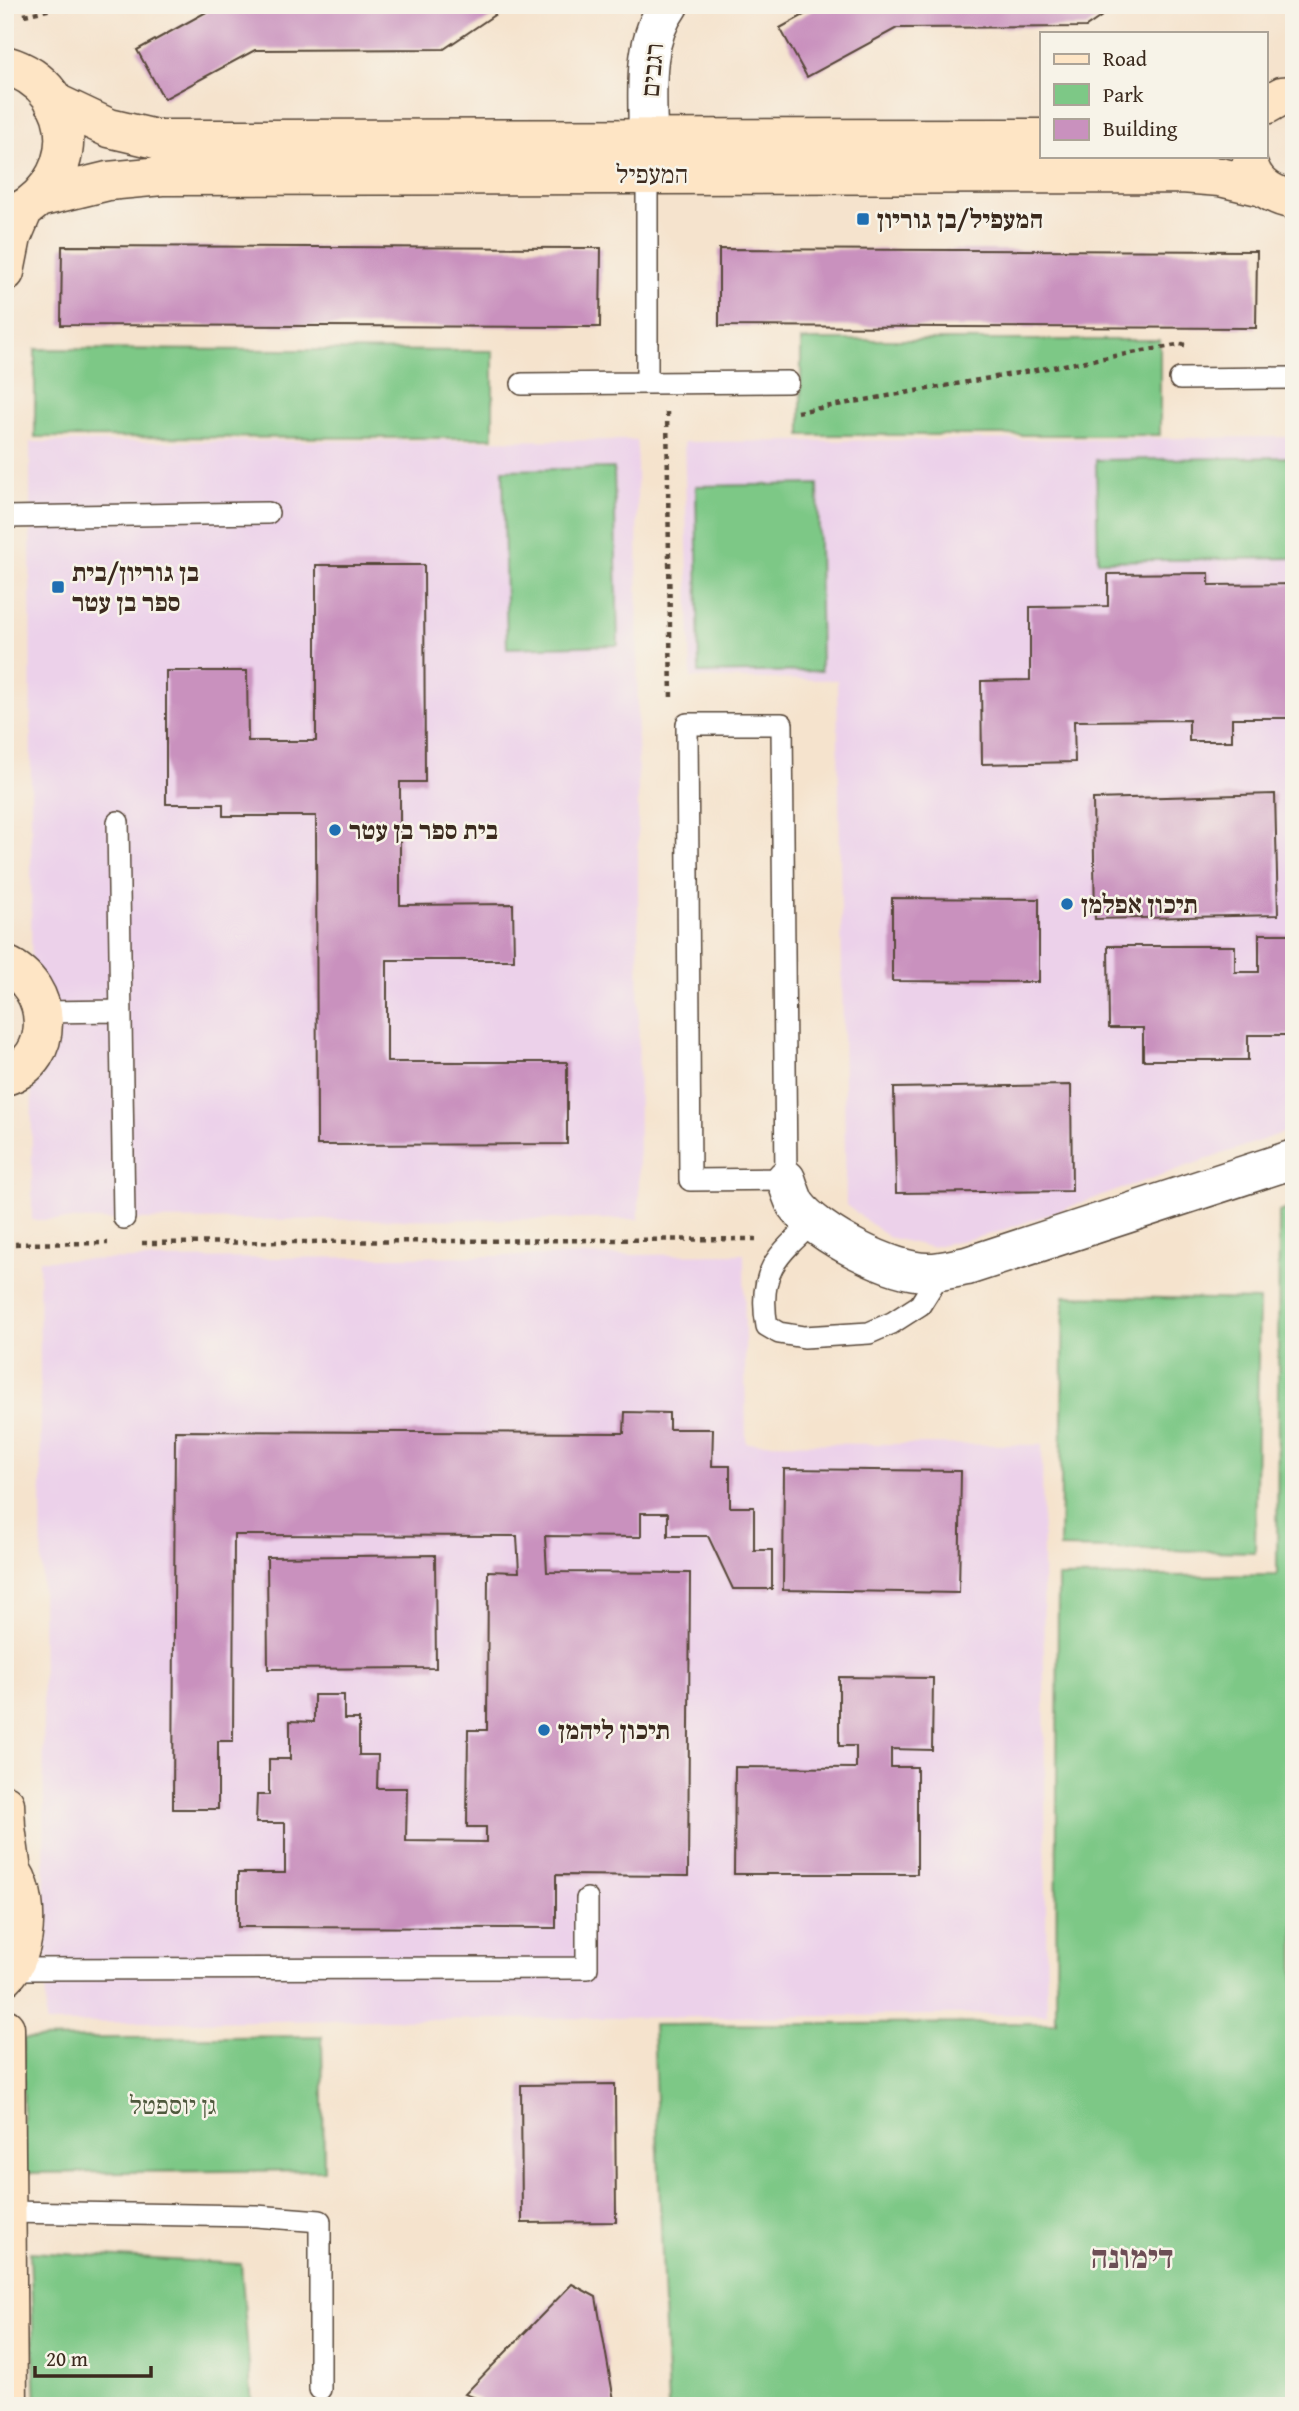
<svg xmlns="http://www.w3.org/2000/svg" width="1299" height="2411" font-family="'Gentium Book Plus','Frank Ruhl Libre',serif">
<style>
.built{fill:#ecd1ea}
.green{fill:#7dc886;stroke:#5c7952;stroke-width:2}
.building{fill:#c991be}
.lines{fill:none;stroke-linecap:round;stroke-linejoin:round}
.lane-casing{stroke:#574638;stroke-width:24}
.street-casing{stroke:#574638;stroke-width:41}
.secondary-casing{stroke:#574638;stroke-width:41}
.path{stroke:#574638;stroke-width:4.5;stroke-dasharray:5 5;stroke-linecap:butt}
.lane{stroke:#fff;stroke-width:21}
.street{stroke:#fff;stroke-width:38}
.secondary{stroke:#fee5c5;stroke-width:38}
.poi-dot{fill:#1f6fb2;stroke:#f7f3e8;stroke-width:2.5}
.labels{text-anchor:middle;stroke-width:5;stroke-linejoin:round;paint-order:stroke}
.street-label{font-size:26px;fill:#3b2a1e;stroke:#f7f3e8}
.poi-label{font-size:26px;font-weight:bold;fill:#3b2a1e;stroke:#f7f3e8;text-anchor:start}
.park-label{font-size:26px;fill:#4f593d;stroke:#f7f3e8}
.district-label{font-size:33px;font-weight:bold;fill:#6d4e56;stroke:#f7f3e8}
</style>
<rect width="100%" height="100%" fill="#f7f3e8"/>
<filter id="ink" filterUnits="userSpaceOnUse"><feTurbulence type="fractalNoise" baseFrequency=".0143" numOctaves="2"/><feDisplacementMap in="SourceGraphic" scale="14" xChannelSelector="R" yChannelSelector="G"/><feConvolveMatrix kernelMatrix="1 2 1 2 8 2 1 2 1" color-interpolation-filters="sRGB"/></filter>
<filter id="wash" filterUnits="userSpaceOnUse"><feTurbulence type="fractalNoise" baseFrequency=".00686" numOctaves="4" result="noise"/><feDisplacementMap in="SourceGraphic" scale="28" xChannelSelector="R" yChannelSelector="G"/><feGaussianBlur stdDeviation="1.57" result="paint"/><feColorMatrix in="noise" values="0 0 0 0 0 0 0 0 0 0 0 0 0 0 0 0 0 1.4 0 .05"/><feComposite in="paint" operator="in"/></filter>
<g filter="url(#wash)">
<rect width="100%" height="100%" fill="#f5e3cd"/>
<!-- built -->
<path class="built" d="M1294 437V1129L992 1234 930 1247 888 1237 846 1205 837 680 691 678 684 442Z
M637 440 639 1219 32 1220 30 442Z
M744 1254 746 1443 1042 1445 1047 2014 46 2023 39 1260Z"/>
<!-- green -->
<path class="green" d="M801 340H1160V435H801Z
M35 349 493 351V438L35 437Z
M1294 457V558L1098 561 1096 460Z
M614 468 618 645 507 648 503 470Z
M818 484 821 671 699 673 696 486Z
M1294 1207V2406H668L653 2025 1056 2023 1058 1577 1277 1575 1279 1212Z
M1064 1296 1259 1300 1255 1552 1060 1548Z
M322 2036 324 2170 24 2173 23 2039Z
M30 2252 241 2264 252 2406H36Z"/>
<g id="blocks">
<!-- building -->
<path class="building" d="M219 5H509L444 49 255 50 164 99 137 50Z
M822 5H1118L1086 27 897 28 807 77 780 28Z
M62 246 601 248 600 327 61 325Z
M719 249 1257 251 1256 328 719 326Z
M316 565H424L425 782H400V905L513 904 514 960H387V1062H567V1144L317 1145 316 816H223V804H166V671H247L248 741H316Z
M1209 573V585L1294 584V718H1232V741H1189V720L1074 721 1075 762 982 764 981 681 1030 680V607L1108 606V574Z
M1275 794 1278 915 1095 919 1093 799Z
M892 898 1039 899V982L892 981Z
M1259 934H1294V1035H1248V1060H1143V1028H1109L1108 946H1235V972H1259Z
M1071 1085 1072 1191 896 1193 894 1088Z
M625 1412 669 1413V1429H713L712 1466H730V1507H754V1550H772V1589H733L708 1536H668V1513H641V1537L545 1536 547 1572 690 1573 688 1876 556 1875V1928L238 1927V1873H285V1823H256L257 1795H269V1759H290V1721L314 1722V1695H344V1719H359V1755H378L377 1788H407L406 1841 486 1842V1827H467L468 1730H487L488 1571 519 1572 517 1536 234 1535 233 1741H218V1809H173L175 1431 624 1433Z
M784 1469 961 1471 959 1593 783 1590Z
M435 1555 436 1668 268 1669 267 1557Z
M839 1677 933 1678 932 1750 891 1749V1767H917V1874H734L735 1767 856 1768V1746H839Z
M615 2084 616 2222 522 2223 521 2085Z
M572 2284 596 2297 615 2406H497L465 2394Z"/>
</g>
</g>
<g filter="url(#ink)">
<use href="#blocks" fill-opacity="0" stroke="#574638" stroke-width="2"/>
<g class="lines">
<!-- lane casing -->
<g class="lane-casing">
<path id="lane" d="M647 174V383
M1180 379 1294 378
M522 384 788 382
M5 517 268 513
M687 724H782L786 1179 690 1180Z
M118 822 124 1218
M42 1012 120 1011
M815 1221C777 1255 757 1272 767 1326L779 1333 804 1337 869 1333 892 1323 920 1305 942 1270
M13 1969 587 1968V1899
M6 2212 256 2216 320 2221V2389"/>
</g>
<!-- street casing -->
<g class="street-casing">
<path id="street" d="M648 139C648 94 641 43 669 5
M786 1179C789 1187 792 1198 796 1205 817 1234 893 1273 929 1272 941 1272 955 1268 967 1266L1294 1159"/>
</g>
<!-- secondary casing -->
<g class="secondary-casing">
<path id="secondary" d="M5 65C86 88 82 190 5 218
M54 102 109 128 156 139 1042 138
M1266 105 1282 96 1294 95
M1250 168C1257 187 1274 196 1294 200
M42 197 108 181 162 176 1182 174 1220 177 1263 187
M5 272 12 237 23 211
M5 965C53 985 58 1060 5 1076
M5 1804 6 1827 12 1871
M5 1864C32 1884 29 1955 5 1976
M5 2028 8 2406"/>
</g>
<!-- path -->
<path class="path" d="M24 15 70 5
M667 412 671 701
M797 412 1183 344 1182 349
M142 1243 756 1239
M5 1244 108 1243"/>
<!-- lane -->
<use href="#lane" class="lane"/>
<!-- street -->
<use href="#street" class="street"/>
<!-- secondary -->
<use href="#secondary" class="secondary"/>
</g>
</g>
<!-- markers -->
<g class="poi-dot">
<rect x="856" y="212" width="14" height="14" rx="3.5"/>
<rect x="51" y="580" width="14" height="14" rx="3.5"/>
<circle cx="335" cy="830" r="7"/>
<circle cx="1067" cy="904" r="7"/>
<circle cx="544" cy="1730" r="7"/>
</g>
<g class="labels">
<!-- street labels -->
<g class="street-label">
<text transform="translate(652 70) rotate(-85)" y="9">רגבים</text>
<text x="652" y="183">המעפיל</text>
</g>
<!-- poi labels -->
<g class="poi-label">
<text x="877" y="228">המעפיל/בן גוריון</text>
<text x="72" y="581">בן גוריון/בית<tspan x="72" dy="30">ספר בן עטר</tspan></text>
<text x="349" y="839">בית ספר בן עטר</text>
<text x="1081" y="913">תיכון אפלמן</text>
<text x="558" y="1739">תיכון ליהמן</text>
</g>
<!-- park labels -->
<g class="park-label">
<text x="173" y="2114">גן יוספטל</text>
</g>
<!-- district labels -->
<g class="district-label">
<text x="1132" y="2268">דימונה</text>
</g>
</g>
<!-- margin -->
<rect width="1299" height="2411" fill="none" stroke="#f7f3e8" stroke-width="28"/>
<!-- legend -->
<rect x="1040" y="32" width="228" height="126" fill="#f7f3e8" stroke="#aca397" stroke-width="2"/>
<rect x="1054" y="54" width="35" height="10" fill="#fee5c5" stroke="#aca397" stroke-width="2"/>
<text x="1103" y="66" font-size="21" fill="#3b2a1e">Road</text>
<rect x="1054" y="84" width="35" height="21" fill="#7dc886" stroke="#aca397" stroke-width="2"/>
<text x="1103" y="102" font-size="21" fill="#3b2a1e">Park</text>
<rect x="1054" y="119" width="35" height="21" fill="#c991be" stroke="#aca397" stroke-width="2"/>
<text x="1103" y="136" font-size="21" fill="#3b2a1e">Building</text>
<!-- scale -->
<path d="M35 2366v10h116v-10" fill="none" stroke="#3b2a1e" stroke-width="3.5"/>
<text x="46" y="2366" font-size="21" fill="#3b2a1e" stroke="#f7f3e8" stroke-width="5" paint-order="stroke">20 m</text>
</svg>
